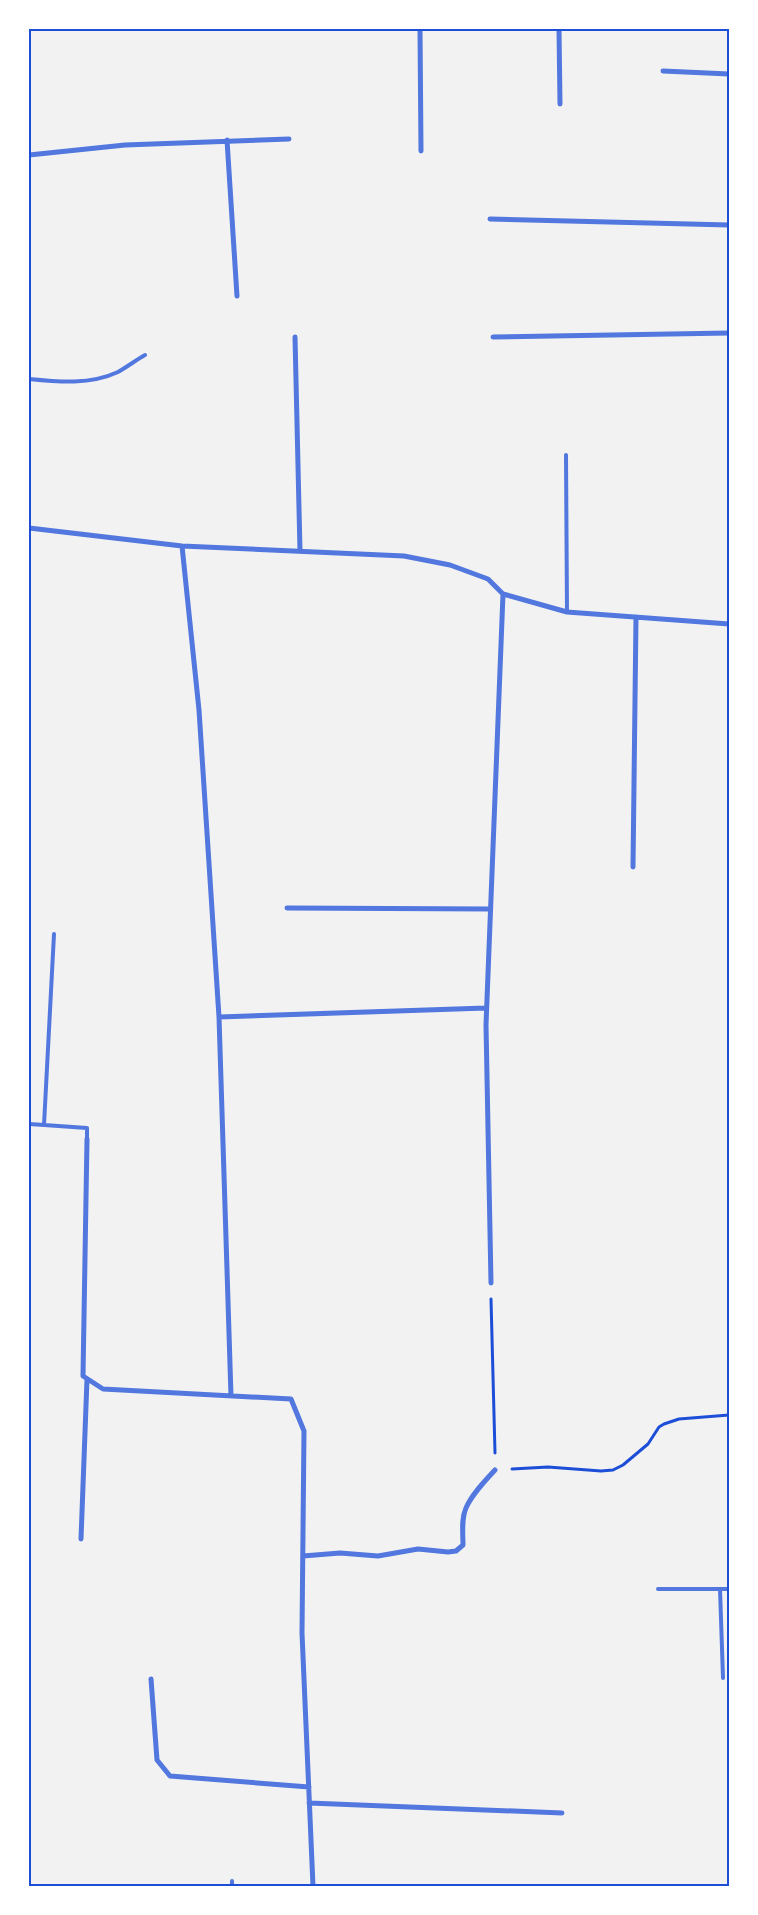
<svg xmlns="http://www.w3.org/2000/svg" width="758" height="1915" font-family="Commissioner,sans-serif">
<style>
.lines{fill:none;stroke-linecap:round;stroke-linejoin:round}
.path{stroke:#1d4ed8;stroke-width:3}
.service{stroke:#5277de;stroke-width:4}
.minor{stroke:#5277de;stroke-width:5}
.neatline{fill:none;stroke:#1d4ed8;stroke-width:2}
</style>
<rect width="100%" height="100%" fill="#f2f2f2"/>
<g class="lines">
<!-- path -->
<path class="path" d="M491 1299 495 1453
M512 1469 548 1467 601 1471 613 1470 623 1465 648 1444 659 1427 664 1424 679 1419 729 1415"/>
<!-- service -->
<path class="service" d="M29 379C59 382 90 385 118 372 127 367 136 360 145 355
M566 455 567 612
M29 1124 44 1125 54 934
M44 1125 87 1128V1139
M658 1589H729
M720 1589 723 1678
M232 1881V1886"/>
<!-- minor -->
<path class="minor" d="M420 29 421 151
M559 29 560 104
M663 71 729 74
M227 140 237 296
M29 155 125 145 289 139
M490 219 729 225
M295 337 300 551
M493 337 729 333
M29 528 182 546 404 556 450 565 488 579 503 594 567 612 729 624
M182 546 199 710 219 1017 486 1008
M633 867 636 617
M287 908 489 909
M219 1017 231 1396
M87 1139 83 1376 103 1389 291 1399 304 1431 302 1633 313 1886
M491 1283 486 1025 503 594
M81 1539 87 1379
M303 1556 340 1553 378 1556 418 1549 448 1552 456 1551 463 1545C463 1533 461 1519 466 1508 472 1494 485 1481 495 1470
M151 1679 157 1760 170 1776 309 1787
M309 1803 562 1813"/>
</g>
<!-- border -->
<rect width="758" height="1915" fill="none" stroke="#ffffff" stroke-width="60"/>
<rect x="30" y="30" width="698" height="1855" class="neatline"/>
</svg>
